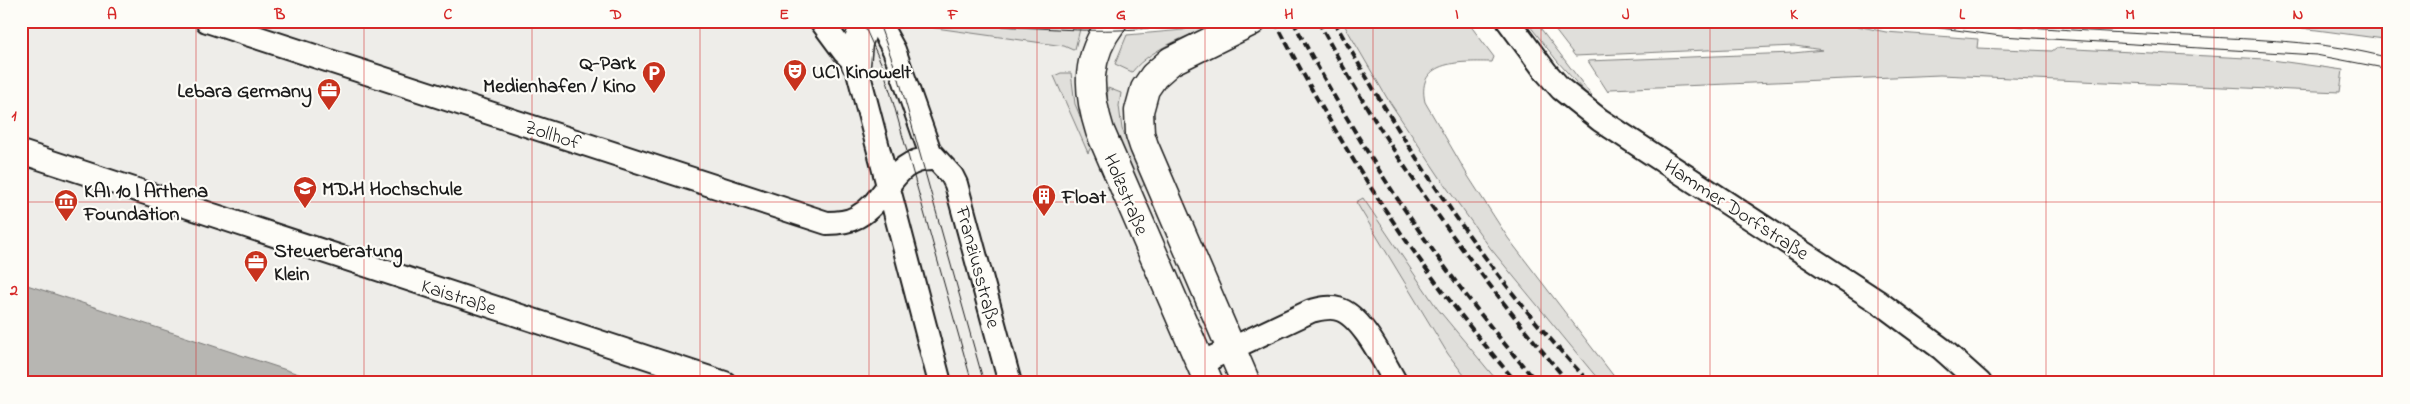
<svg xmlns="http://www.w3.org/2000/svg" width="2410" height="404" font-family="'Indie Flower',sans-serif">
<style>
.built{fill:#eeede9}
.green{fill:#e0dfdb;stroke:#7e7e7c}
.water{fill:#b7b6b2;stroke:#797876}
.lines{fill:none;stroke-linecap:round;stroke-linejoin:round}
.minor-casing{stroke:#1c1c1c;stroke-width:26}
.tertiary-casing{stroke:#1c1c1c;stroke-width:31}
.secondary-casing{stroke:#1c1c1c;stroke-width:31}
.minor{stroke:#fdfcf7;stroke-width:22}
.tertiary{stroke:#fdfcf7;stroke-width:28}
.secondary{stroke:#fdfcf7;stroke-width:28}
.tram{stroke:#1c1c1c;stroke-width:1}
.rail{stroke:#1c1c1c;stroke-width:4;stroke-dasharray:8 4;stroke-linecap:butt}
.grid{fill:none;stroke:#d62828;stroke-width:1;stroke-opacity:0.55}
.labels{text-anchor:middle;stroke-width:4.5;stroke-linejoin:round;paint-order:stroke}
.poi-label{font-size:20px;font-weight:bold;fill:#1c1c1c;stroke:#fdfcf7;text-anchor:start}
.street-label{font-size:20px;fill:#1c1c1c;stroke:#fdfcf7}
.neatline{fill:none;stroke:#d62828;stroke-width:2}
.grid-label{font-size:16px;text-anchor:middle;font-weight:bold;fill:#d62828}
</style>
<rect width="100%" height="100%" fill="#fdfcf7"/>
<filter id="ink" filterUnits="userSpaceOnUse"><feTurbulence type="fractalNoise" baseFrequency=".02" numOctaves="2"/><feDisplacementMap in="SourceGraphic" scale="10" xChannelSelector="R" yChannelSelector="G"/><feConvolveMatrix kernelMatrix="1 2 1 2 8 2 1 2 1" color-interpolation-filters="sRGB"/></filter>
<g filter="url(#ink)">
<!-- built -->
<path class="built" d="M21 21H1047L1219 48 1236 21H1343L1408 130 1521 286 1602 383H1499L1437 308 1356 202 1448 354 1470 383H21Z"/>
<!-- green -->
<path class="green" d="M886 21H1082L1075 49 1073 50 1064 46Z
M1207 21H1224C1196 33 1151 47 1132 72L1115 64 1127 35 1183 30Z
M1342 21H1467L1494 57 1492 62C1464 62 1415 58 1425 102L1468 176 1508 238 1619 383H1602L1593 373 1491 249 1447 188 1387 98Z
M1526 21H1535L1592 96 1590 98 1558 62Z
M1548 21H1833L1886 32 1978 39 1977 48 2052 51 2056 48 2265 59 2343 70 2340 92 1940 75 1610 89 1608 92 1588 61 1793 53 1823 50 1795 46 1575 56Z
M2163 21H2389V36L2384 39 2302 28Z
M1061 73H1071L1075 104 1092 145 1088 153 1054 76Z
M1108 88 1121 93 1119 106 1122 129 1145 183 1142 187H1137C1123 156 1104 124 1108 88Z
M1363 198 1437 308 1499 383H1470L1448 354 1356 202Z"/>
<!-- water -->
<path class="water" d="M21 283 326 383H21Z"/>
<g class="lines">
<!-- minor casing -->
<g class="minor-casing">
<path id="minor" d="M207 21 827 223C837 223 848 222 857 217 890 199 892 157 934 159
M821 21 844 52 856 64 940 383
M878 21 894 50 930 152 952 176 956 184 1010 383
M1508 21 1546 72 1561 89 1600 120 1880 303 1942 349 1980 383
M21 152 725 383
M1201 363 1311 311C1320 309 1329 306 1338 309 1362 315 1384 363 1396 383"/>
</g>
<!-- tertiary casing -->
<g class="tertiary-casing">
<path id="tertiary" d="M856 64 858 43 866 21"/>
</g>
<!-- secondary casing -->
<g class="secondary-casing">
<path id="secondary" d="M1113 21C1085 58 1087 90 1100 131L1209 383
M1246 383 1144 146 1140 134 1139 111 1145 89 1154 76 1171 61 1252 21"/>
</g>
<!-- minor -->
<use href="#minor" class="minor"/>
<!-- tertiary -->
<use href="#tertiary" class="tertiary"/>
<!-- secondary -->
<use href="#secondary" class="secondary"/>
<!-- tram -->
<path class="tram" d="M862 21 882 65 890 91 972 383
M878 21 899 79 984 383
M965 21C989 26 1014 27 1038 28 1090 31 1140 33 1191 21
M1888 21 2001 36 2316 55 2389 69
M1966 21C2046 30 2127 33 2208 37 2269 40 2330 42 2389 58"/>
<!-- rail -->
<path class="rail" d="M1275 21C1342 151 1421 273 1517 383
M1293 21C1361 151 1441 273 1538 383
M1318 21C1387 152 1474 271 1569 383
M1334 21C1407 150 1488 275 1590 383"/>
</g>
</g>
<!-- grid -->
<path class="grid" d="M196 21V383M364 21V383M532 21V383M700 21V383M869 21V383M1037 21V383M1205 21V383M1373 21V383M1541 21V383M1710 21V383M1878 21V383M2046 21V383M2214 21V383M21 202H2389"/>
<!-- icons -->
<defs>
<g id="theatre-pin" transform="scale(1.25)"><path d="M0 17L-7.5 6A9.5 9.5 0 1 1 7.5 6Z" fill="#c8321e" stroke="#fdfcf7"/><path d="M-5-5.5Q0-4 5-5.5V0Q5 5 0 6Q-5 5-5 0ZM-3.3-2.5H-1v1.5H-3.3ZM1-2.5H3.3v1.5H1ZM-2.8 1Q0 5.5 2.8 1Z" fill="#fff"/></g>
<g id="parking-pin" transform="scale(1.25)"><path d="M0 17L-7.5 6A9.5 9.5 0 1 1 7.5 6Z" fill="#c8321e" stroke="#fdfcf7"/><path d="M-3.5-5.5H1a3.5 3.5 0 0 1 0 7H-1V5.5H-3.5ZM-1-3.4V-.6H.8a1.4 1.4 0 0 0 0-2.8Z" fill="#fff"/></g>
<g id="office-pin" transform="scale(1.25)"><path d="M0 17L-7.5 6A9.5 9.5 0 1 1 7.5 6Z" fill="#c8321e" stroke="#fdfcf7"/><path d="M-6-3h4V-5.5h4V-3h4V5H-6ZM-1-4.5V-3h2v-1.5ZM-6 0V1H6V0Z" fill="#fff"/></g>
<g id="university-pin" transform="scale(1.25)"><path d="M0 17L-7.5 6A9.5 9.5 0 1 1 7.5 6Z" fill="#c8321e" stroke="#fdfcf7"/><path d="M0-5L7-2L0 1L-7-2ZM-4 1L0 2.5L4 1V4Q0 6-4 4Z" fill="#fff"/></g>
<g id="building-pin" transform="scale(1.25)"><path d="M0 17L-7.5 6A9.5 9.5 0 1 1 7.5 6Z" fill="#c8321e" stroke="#fdfcf7"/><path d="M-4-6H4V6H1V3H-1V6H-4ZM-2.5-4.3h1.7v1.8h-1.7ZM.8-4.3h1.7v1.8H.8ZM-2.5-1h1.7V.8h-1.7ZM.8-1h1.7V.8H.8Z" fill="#fff"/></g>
<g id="museum-pin" transform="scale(1.25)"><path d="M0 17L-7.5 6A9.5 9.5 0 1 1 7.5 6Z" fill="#c8321e" stroke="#fdfcf7"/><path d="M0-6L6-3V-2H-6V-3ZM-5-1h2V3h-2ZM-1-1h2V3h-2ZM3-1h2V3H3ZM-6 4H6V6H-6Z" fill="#fff"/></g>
</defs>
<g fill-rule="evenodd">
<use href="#theatre-pin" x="795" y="71"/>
<use href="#parking-pin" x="654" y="73"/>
<use href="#office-pin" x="329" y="90"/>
<use href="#university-pin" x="305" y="188"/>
<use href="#building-pin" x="1044" y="196"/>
<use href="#museum-pin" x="66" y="201"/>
<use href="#office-pin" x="256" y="262"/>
</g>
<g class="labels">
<!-- poi labels -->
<g class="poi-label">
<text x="636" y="69" text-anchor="end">Q-Park<tspan x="636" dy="23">Medienhafen / Kino</tspan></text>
<text x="812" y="78">UCI Kinowelt</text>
<text x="312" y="97" text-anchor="end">Lebara Germany</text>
<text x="322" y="195">MD.H Hochschule</text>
<text x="84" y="197">KAI 10 | Arthena<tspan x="84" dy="23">Foundation</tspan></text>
<text x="1062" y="203">Float</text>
<text x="274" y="257">Steuerberatung<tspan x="274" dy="23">Klein</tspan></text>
</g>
<!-- street labels -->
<g class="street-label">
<text transform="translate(553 134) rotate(18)" y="7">Zollhof</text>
<text transform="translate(1127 194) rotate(67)" y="7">Holzstraße</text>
<text transform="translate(1737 209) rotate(33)" y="7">Hammer Dorfstraße</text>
<text transform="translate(979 267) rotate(75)" y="7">Franziusstraße</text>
<text transform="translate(459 296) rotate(18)" y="7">Kaistraße</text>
</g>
</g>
<!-- margin -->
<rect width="2410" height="404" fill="none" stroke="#fdfcf7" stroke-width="55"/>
<rect x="28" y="28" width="2354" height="348" class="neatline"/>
<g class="grid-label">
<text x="112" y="19">A</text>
<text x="280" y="19">B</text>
<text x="448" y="19">C</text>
<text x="616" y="19">D</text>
<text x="784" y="19">E</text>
<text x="953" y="19">F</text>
<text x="1121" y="19">G</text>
<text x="1289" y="19">H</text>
<text x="1457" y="19">I</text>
<text x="1626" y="19">J</text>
<text x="1794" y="19">K</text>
<text x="1962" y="19">L</text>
<text x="2130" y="19">M</text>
<text x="2298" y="19">N</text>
<text x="14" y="120">1</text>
<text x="14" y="295">2</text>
</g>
</svg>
